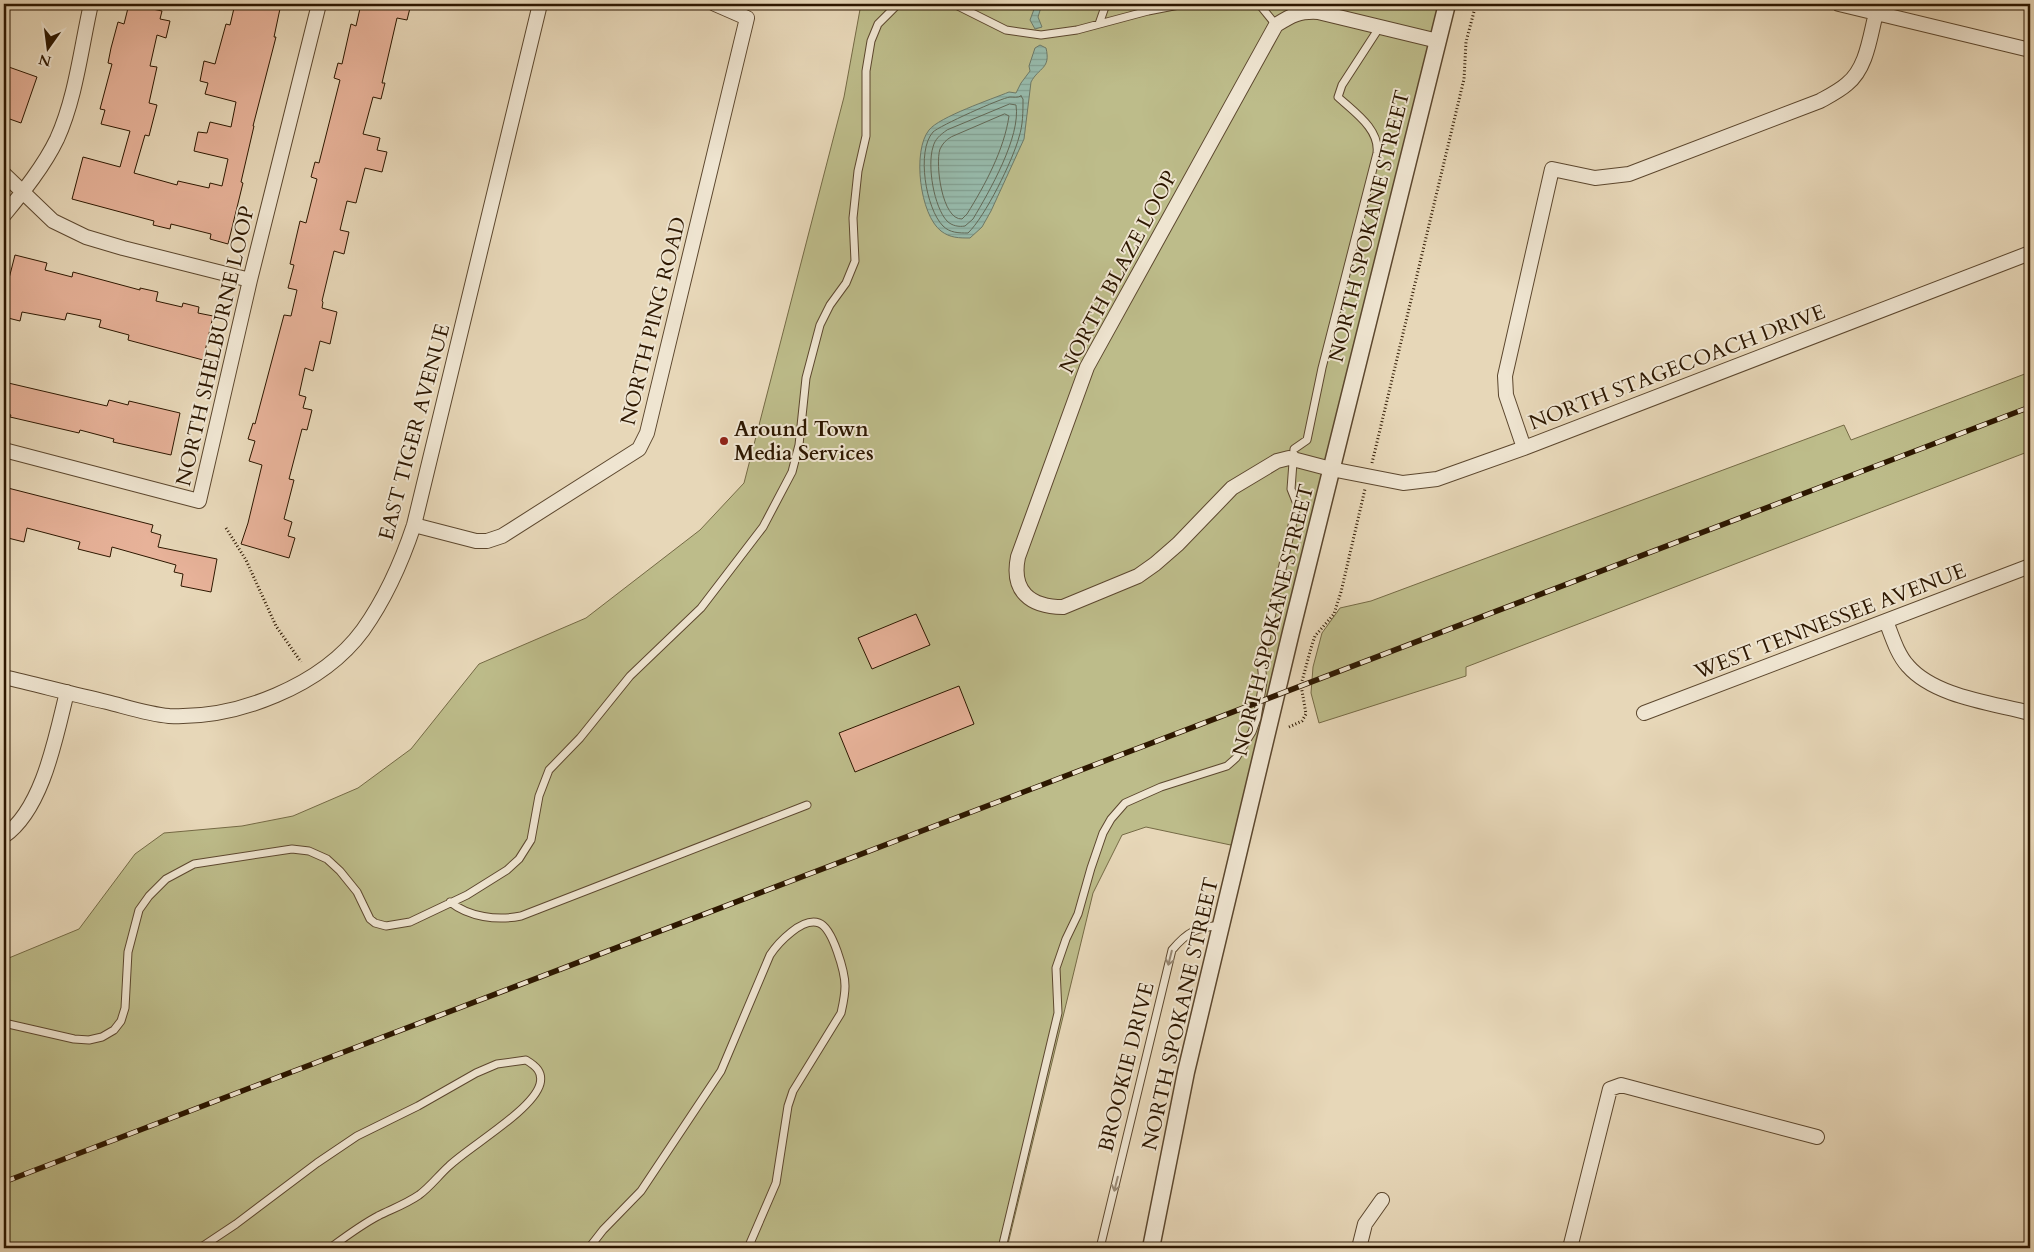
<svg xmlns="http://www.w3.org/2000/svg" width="2034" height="1252" font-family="Cardo,serif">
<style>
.green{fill:#bdbc8a;stroke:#756a45}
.water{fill:url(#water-rules);stroke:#6d7967}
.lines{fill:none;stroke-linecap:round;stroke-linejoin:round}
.shore{stroke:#626856;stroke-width:1}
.building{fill:#e7b299;stroke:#2d1700}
.service-casing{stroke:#5c472e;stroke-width:9}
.minor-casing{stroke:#5c472e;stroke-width:16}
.tertiary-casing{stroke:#5c472e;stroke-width:19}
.path{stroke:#2d1700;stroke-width:3;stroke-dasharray:1 2.5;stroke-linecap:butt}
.service{stroke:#efe5d1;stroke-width:7}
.minor{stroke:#efe5d1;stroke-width:14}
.tertiary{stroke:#efe5d1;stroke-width:16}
.rail-casing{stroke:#2d1700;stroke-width:5.5}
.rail{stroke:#efe5d1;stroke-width:4;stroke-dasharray:11;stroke-linecap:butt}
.oneway{stroke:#988873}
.poi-dot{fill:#8f2418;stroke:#efe5d1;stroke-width:2}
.labels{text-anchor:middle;stroke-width:4;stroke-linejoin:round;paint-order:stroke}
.street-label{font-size:21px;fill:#2d1700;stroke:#efe5d1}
.poi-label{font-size:21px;font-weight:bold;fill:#2d1700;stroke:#efe5d1;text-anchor:start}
</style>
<defs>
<pattern id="water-rules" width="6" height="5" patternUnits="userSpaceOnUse" patternTransform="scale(1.25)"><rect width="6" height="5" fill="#97baab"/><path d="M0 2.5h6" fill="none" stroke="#829f91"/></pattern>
</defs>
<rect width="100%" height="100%" fill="#e7d7b8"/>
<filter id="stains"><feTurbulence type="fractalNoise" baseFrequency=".004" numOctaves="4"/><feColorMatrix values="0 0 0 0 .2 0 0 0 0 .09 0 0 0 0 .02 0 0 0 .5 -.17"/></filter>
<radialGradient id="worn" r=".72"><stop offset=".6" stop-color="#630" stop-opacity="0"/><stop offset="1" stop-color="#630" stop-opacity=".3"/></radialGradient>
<!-- green -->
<path class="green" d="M861 4H1447L1240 847 1146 827 1122 835 1093 893 1007 1248H4V960L79 929 135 854 164 833 242 826 293 816 358 788 411 749 479 664 586 618 700 530 744 483 844 97Z
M2030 372V451L1466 667V676L1319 723 1311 693 1313 667 1322 633 1340 608 1371 601 1844 425 1851 440Z"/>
<!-- water -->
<path class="water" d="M1036 4H1042L1038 17 1042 27 1035 29 1030 20Z
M1040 45 1046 48C1051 69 1039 67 1031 82L1024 139 991 211 982 227 970 238C959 238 950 238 941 231 920 215 912 151 929 130 939 117 992 99 1009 92L1016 93 1021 83 1030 71 1029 66 1035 48Z"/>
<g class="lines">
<!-- shore -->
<path class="shore" d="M1021 96 1023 99C1023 112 1023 125 1019 137 1013 160 985 217 968 233 959 233 950 233 943 226 926 209 916 151 933 132 939 126 1001 98 1010 97 1014 97 1017 98 1021 96Z
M1010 104 1016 105C1021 137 989 192 973 219L965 226C959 227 952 226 947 221 934 207 927 166 933 147 935 139 940 135 947 130Z
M1005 114 1009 116C1004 150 985 185 967 214L962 219C942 220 935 164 940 149 943 143 946 140 951 137Z"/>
</g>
<!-- building -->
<path class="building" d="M129 4 162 11 160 19 170 21 166 38 157 35 150 66 157 67 149 103 157 105 149 136 145 135 134 173 177 185 178 181 209 188 210 183 222 186 228 159 194 151 198 132 207 133 210 122 231 127 236 102 205 94 208 83 200 81 204 61 215 64 226 24 230 25 235 4H281L274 37H276L253 126H254L241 182 243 183 228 244 210 239 211 234 171 224 170 229 153 225 154 221 72 199 83 157 120 167 130 131 101 124 105 110 100 109 112 64 108 63 111 48 118 22 124 24Z
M361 4H411L407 20 397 18 382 83H385L381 99 373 97 363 134 380 138 377 150 387 152 382 172 365 168 356 203 347 201 340 230 349 232 344 254 334 251 322 301 323 302 322 308 337 312 330 344 320 341 313 371 305 368 299 395 306 397 303 408 312 410 307 430 302 429 289 479 294 480 284 519 292 522 288 536 295 538 289 558 241 544 248 523 262 465 249 461 255 441 248 439 253 423 255 424 284 315 291 316 297 290 288 288 294 265 290 264 300 221 306 223 317 179 311 177 315 162 319 163 340 80 334 78 338 63 342 64 351 24 356 26Z
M6 66 37 77 21 123 4 117V74Z
M15 255 47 263 45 270 72 277 73 272 140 290V288L158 292 156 301 182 307 183 303 199 307 198 313 213 316 203 360 128 340 129 335 99 327 101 320 67 313 65 320 22 312 20 321 4 317V298Z
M4 382 107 406 109 400 128 405 129 401 180 413 171 455 113 442 114 439 80 430 79 433 10 417 11 415 4 413Z
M4 487 153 525 151 532 161 535 158 547 217 559 211 592 181 586 183 574 174 572 176 565 112 547 110 557 78 549 80 542 27 528 24 542 4 537Z
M916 614 930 645 872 669 858 638Z
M959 686 974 724 855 772 839 733Z"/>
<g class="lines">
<!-- service casing -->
<g class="service-casing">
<path id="service" d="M954 4 1006 30 1041 35 1077 30 1148 11 1184 4
M1139 4 1148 11
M1259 4 1276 25
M1099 24 1106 4
M450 902C469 917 497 921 521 916L807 805
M4 1023 74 1039 89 1040 102 1037 114 1030 121 1021 125 1008 128 952 139 910 149 896 166 879 194 864 292 849 309 851 327 859 340 871 357 892 370 919 375 923 386 926 410 922 467 895 507 870 519 859 531 840 539 796 549 770 580 738 630 676 701 608 763 527 792 472 799 445 806 378 820 325 830 305 846 283 855 261 853 218 858 171 866 136V71L871 41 878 24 898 4
M200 1248 236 1224 317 1163 357 1136 418 1106 476 1073 497 1064 526 1060C536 1066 543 1072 540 1084 533 1110 470 1146 449 1166 439 1175 430 1187 419 1195 406 1204 392 1209 378 1216 361 1225 345 1237 330 1248
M589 1248 603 1230 641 1191 721 1071 770 955C778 943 802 917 819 923 833 928 845 973 845 986 845 996 843 1004 841 1013L793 1091 788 1106 776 1183 748 1248
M1002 1248 1058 1013 1056 968 1066 939 1078 914 1091 868 1103 833 1111 819 1125 803 1161 787 1227 766 1236 758 1252 732 1257 718 1263 682 1261 661 1297 504 1291 489 1294 449 1307 440 1322 368 1377 153C1380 129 1354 112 1338 97L1342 85 1379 28
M1100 1248 1172 950C1188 931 1196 928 1221 925"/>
</g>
<!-- minor casing -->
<g class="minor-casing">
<path id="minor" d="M1839 4 2030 50
M1438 41 1318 12C1299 11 1292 15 1276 25L1087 367 1018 557C1011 591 1030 607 1063 607L1138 576 1155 564 1178 544 1232 488 1277 461 1289 458 1331 469 1403 483 1437 479 1524 448 2030 253
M4 174 53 221 86 237 123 248 250 280
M4 215C23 192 44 166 57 139 76 97 81 48 91 4
M1524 448 1506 395 1505 376 1552 169 1595 178 1629 174 1820 101C1829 96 1839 91 1847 84 1867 68 1870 36 1876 13
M4 450 199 501 250 280 319 4
M414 525 476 541H487L502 536 639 449 647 433 747 18 715 4
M1886 621C1892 636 1897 654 1908 666 1935 697 1993 703 2030 713
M4 677C38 685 72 694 107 702 127 707 148 714 169 716 237 719 322 686 363 630 385 599 402 561 414 525L540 4
M1644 713 2030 566
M4 836C43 809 56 736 67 692
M1359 1248 1365 1224 1382 1200
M1570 1248 1610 1089 1621 1085 1817 1137"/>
</g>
<!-- tertiary casing -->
<g class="tertiary-casing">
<path id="tertiary" d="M1151 1248 1186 1072 1291 632 1447 4"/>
</g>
<!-- path -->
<path class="path" d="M1372 463 1464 79 1466 42 1476 4
M226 528 246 560 276 626 301 662
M1289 727 1302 721 1306 714 1301 685 1311 648 1315 636 1334 614 1341 592 1365 489"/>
<!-- service -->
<use href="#service" class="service"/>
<!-- minor -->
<use href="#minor" class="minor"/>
<!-- tertiary -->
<use href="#tertiary" class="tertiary"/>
<!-- rail casing -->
<g class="rail-casing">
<path id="rail" d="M4 1182 2030 407"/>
</g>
<!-- rail -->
<use href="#rail" class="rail"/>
</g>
<!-- one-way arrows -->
<defs><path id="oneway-shaft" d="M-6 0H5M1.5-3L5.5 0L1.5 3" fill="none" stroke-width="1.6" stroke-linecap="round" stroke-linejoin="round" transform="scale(1.25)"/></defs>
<g class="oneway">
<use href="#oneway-shaft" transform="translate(1170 958) rotate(104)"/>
<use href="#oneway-shaft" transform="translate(1116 1184) rotate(104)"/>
</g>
<!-- markers -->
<circle class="poi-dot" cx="724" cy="441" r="5"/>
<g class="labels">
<!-- street labels -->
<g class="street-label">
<text transform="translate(1369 226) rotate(-76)" y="7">NORTH SPOKANE STREET</text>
<text transform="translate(1118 272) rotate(-62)" y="7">NORTH BLAZE LOOP</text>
<text transform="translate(653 321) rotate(-76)" y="7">NORTH PING ROAD</text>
<text transform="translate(215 346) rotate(-77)" y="7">NORTH SHELBURNE LOOP</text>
<text transform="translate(1677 367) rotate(-21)" y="7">NORTH STAGECOACH DRIVE</text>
<text transform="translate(414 432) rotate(-75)" y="7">EAST TIGER AVENUE</text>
<text transform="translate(1273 620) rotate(-76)" y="7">NORTH SPOKANE STREET</text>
<text transform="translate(1830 621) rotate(-21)" y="7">WEST TENNESSEE AVENUE</text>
<text transform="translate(1180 1014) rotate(-77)" y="7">NORTH SPOKANE STREET</text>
<text transform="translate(1126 1067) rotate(-76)" y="7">BROOKIE DRIVE</text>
</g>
<!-- poi labels -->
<g class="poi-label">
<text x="734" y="436">Around Town<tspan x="734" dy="24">Media Services</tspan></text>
</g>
</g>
<!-- margin -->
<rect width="2034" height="1252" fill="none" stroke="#e7d7b8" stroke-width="20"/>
<rect x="5" y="5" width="2024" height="1242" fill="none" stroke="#2d1700" stroke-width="2.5"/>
<rect x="10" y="10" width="2014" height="1232" fill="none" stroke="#2d1700"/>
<!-- north arrow -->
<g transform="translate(48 48) rotate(194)" stroke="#efe5d1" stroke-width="4" paint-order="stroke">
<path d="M0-4L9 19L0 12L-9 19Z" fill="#2d1700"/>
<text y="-8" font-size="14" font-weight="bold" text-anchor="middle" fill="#2d1700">N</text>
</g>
<rect width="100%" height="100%" filter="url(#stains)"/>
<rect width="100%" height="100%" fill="url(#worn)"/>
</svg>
